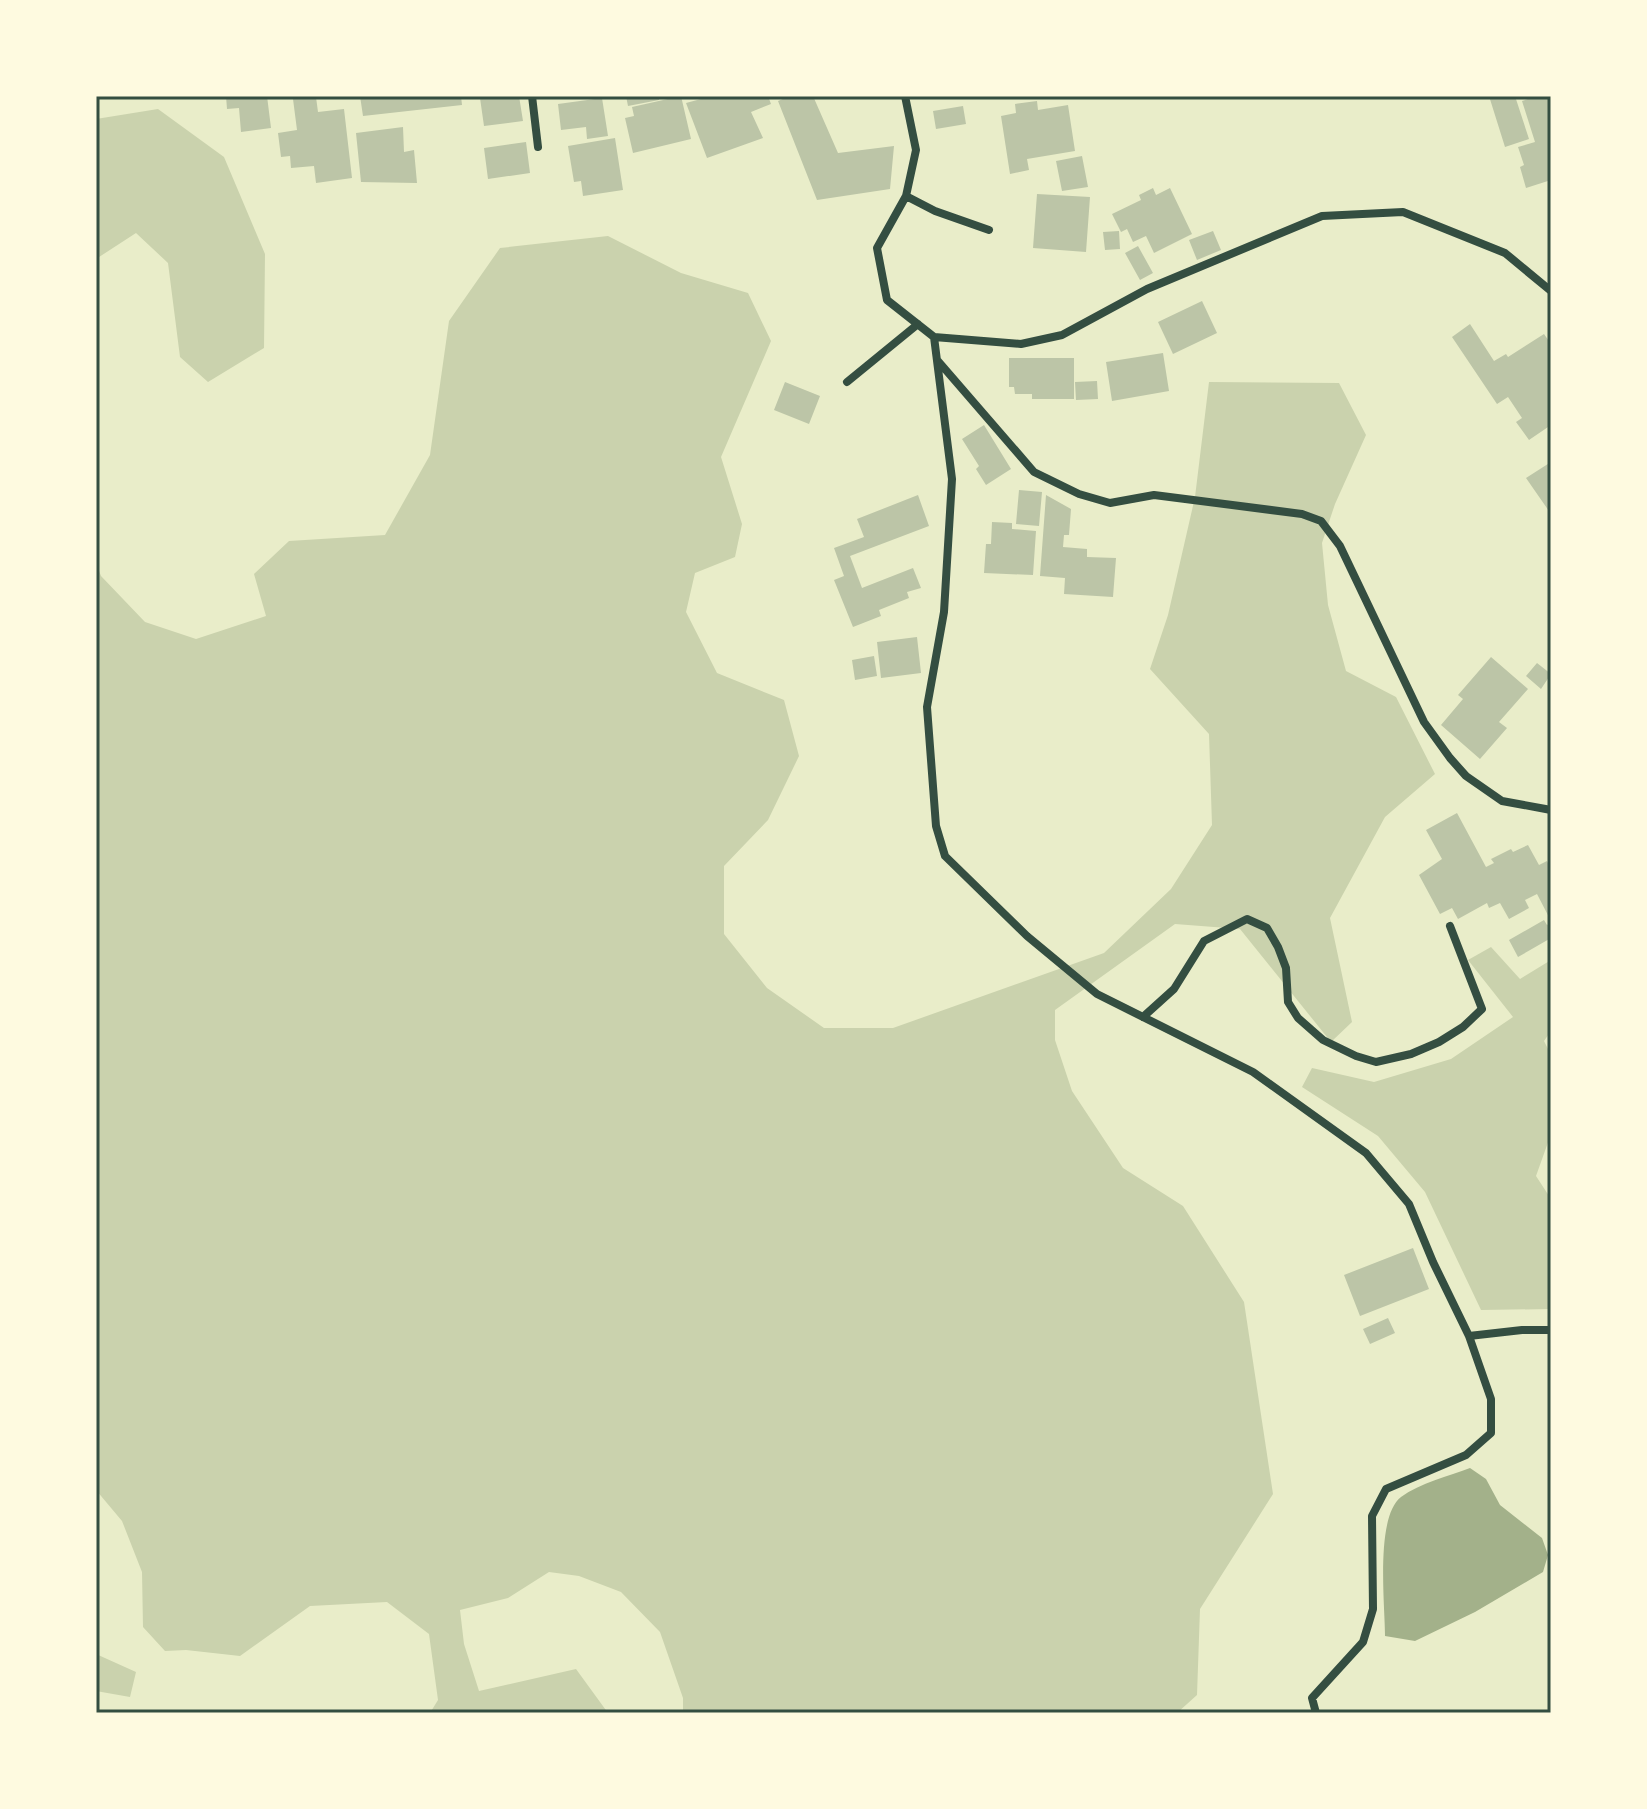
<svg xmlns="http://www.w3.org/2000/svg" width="1647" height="1809" font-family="'DejaVu Sans',sans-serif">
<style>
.green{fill:#cad2ad}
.water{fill:#a3b18a}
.building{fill:#bcc5a7}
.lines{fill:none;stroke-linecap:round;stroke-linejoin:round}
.minor{stroke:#344e41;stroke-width:8}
.neatline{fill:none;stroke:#344e41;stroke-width:3}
</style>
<rect width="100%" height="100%" fill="#e9edc9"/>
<!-- green -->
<path class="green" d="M158 109 224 157 265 254 264 348 208 382 180 357 168 263 136 233 96 259V119Z
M608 236 681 273 748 293 771 341 721 457 742 524 735 557 695 573 686 612 717 673 784 700 799 756 768 820 724 866V934L767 988 824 1028H893L1104 953 1171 889 1212 825 1209 734 1150 669 1168 615 1195 497 1209 382 1339 383 1366 435 1335 504 1322 543 1328 605 1346 671 1396 697 1435 774 1385 817 1330 918 1352 1022 1331 1042 1240 929 1175 924 1055 1010V1040L1072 1091 1123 1168 1183 1206 1244 1302 1273 1494 1200 1609 1197 1695 1177 1713H683V1698L660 1632 621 1592 579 1576 549 1572 508 1598 460 1610 464 1644 479 1691 576 1669 608 1713H430L438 1700 429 1634 387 1602 310 1606 240 1656 186 1650 165 1651 143 1627 142 1572 122 1521 96 1490V563L101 576 145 622 196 639 266 616 254 574 289 541 385 535 430 455 449 321 500 248Z
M1491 947 1520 979 1551 960V1031L1544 1041 1551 1055V1134L1536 1176 1551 1199V1309L1481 1310 1425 1192 1378 1136 1302 1087 1312 1068 1374 1082 1451 1059 1513 1017 1468 960Z
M96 1654 136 1672 130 1697 96 1691Z"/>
<!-- water -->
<path class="water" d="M1470 1468 1486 1479 1500 1505 1542 1538 1548 1555 1543 1572 1475 1612 1415 1641 1385 1636C1385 1605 1375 1517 1401 1497 1420 1483 1449 1476 1470 1468Z"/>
<!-- building -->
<path class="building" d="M226 96H267L271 128 241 132 239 108 227 109Z
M360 96H461L462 105 363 116Z
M494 96H519L523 121 484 126 480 98Z
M626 96H659V100L628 106Z
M681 96 691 139 633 153 625 118 634 116 632 107Z
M712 96H768L771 104 751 112 763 138 707 158 686 103Z
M790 96H813L838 153 894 146 890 189 817 200 778 101Z
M1489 96H1515L1529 139 1505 147Z
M1537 96H1551V180L1526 188 1520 167 1524 165 1518 147 1535 142 1522 101Z
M316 97 318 112 344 109 352 178 316 183 314 166 291 168 290 156 281 157 278 133 297 130 293 99Z
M602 98 608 136 587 139 586 127 561 130 558 104Z
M1037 101 1038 110 1068 105 1075 151 1027 159 1029 170 1010 174 1001 116 1016 113 1015 104Z
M963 106 966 124 936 129 933 111Z
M403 127 404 152 414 150 417 183 361 182 356 133Z
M615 138 623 190 583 196 581 181 574 182 568 146Z
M526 142 530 173 488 179 484 148Z
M1082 156 1088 187 1062 191 1056 161Z
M1153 188 1156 195 1170 188 1192 234 1154 253 1146 236 1133 242 1127 229 1121 232 1112 214 1141 200 1139 195Z
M1037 194 1090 197 1086 252 1033 248Z
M1119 231 1120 249 1105 250 1103 232Z
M1213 231 1221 250 1197 260 1189 240Z
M1138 246 1153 273 1140 280 1125 253Z
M1202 301 1217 333 1173 354 1158 322Z
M1470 324 1494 361 1506 354 1508 357 1544 334 1551 344V425L1529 440 1516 422 1522 418 1508 397 1497 404 1452 337Z
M1163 353 1169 391 1112 401 1106 362Z
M1009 358H1074V399H1032V394H1015L1014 387H1009Z
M1097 381 1098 399 1076 400 1075 382Z
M785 382 820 396 809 424 774 410Z
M984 425 1011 469 986 485 976 469 979 466 962 439Z
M1551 462V514L1526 478Z
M1019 490 1042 492 1039 526 1016 524Z
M918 495 929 526 850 556 862 588 913 568 921 588 907 592 909 598 879 610 881 616 853 627 834 580 844 576 834 548 864 537 857 519Z
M1046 495 1071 509 1069 535H1064L1063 547 1087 549V557L1116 558 1113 597 1064 594 1065 578 1040 576Z
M992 522 1012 523V529L1036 531 1033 575 984 573 986 544H991Z
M917 637 921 673 881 678 877 642Z
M874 656 877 676 855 680 852 660Z
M1491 657 1528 689 1499 722 1507 728 1480 759 1441 725 1463 699 1458 695Z
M1537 663 1551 674 1541 689 1526 676Z
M1457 813 1486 867 1494 863 1491 859 1511 849 1513 852 1528 845 1539 865 1547 861 1551 869V921L1537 894 1525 900 1529 908 1509 919 1500 903 1489 908 1487 903 1458 919 1452 908 1440 914 1419 875 1442 859 1426 830Z
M1544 920 1547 925 1551 923V938L1518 957 1509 940Z
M1413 1248 1429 1289 1360 1316 1344 1275Z
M1388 1318 1395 1333 1370 1344 1363 1329Z"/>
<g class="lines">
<!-- minor -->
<path class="minor" d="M532 96 538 147
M905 96 916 150 906 196 877 248 887 300 934 337 1021 344 1062 335 1147 289 1322 216 1403 212 1505 253 1551 291
M906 196 935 211 989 230
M934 337 952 479 944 612 927 707 936 826 945 856 1027 936 1097 994 1253 1072 1366 1153 1409 1204 1433 1262 1469 1336 1491 1399V1433L1466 1455 1386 1489 1372 1516 1373 1609 1363 1642 1312 1698 1316 1713
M938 361 1034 472 1079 494 1110 503 1154 495 1302 514 1321 521 1340 546 1424 722 1450 758 1466 776 1502 801 1551 810
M847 382 918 324
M1143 1017 1174 989 1204 941 1247 919 1267 928 1278 947 1286 968 1288 1002 1298 1018 1323 1040 1356 1056 1376 1062 1411 1054 1439 1042 1463 1027 1482 1009 1450 926
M1469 1336 1522 1330H1551"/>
</g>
<!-- border -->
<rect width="1647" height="1809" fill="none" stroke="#fefae0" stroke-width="196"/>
<rect x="98" y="98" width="1451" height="1613" class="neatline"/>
</svg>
